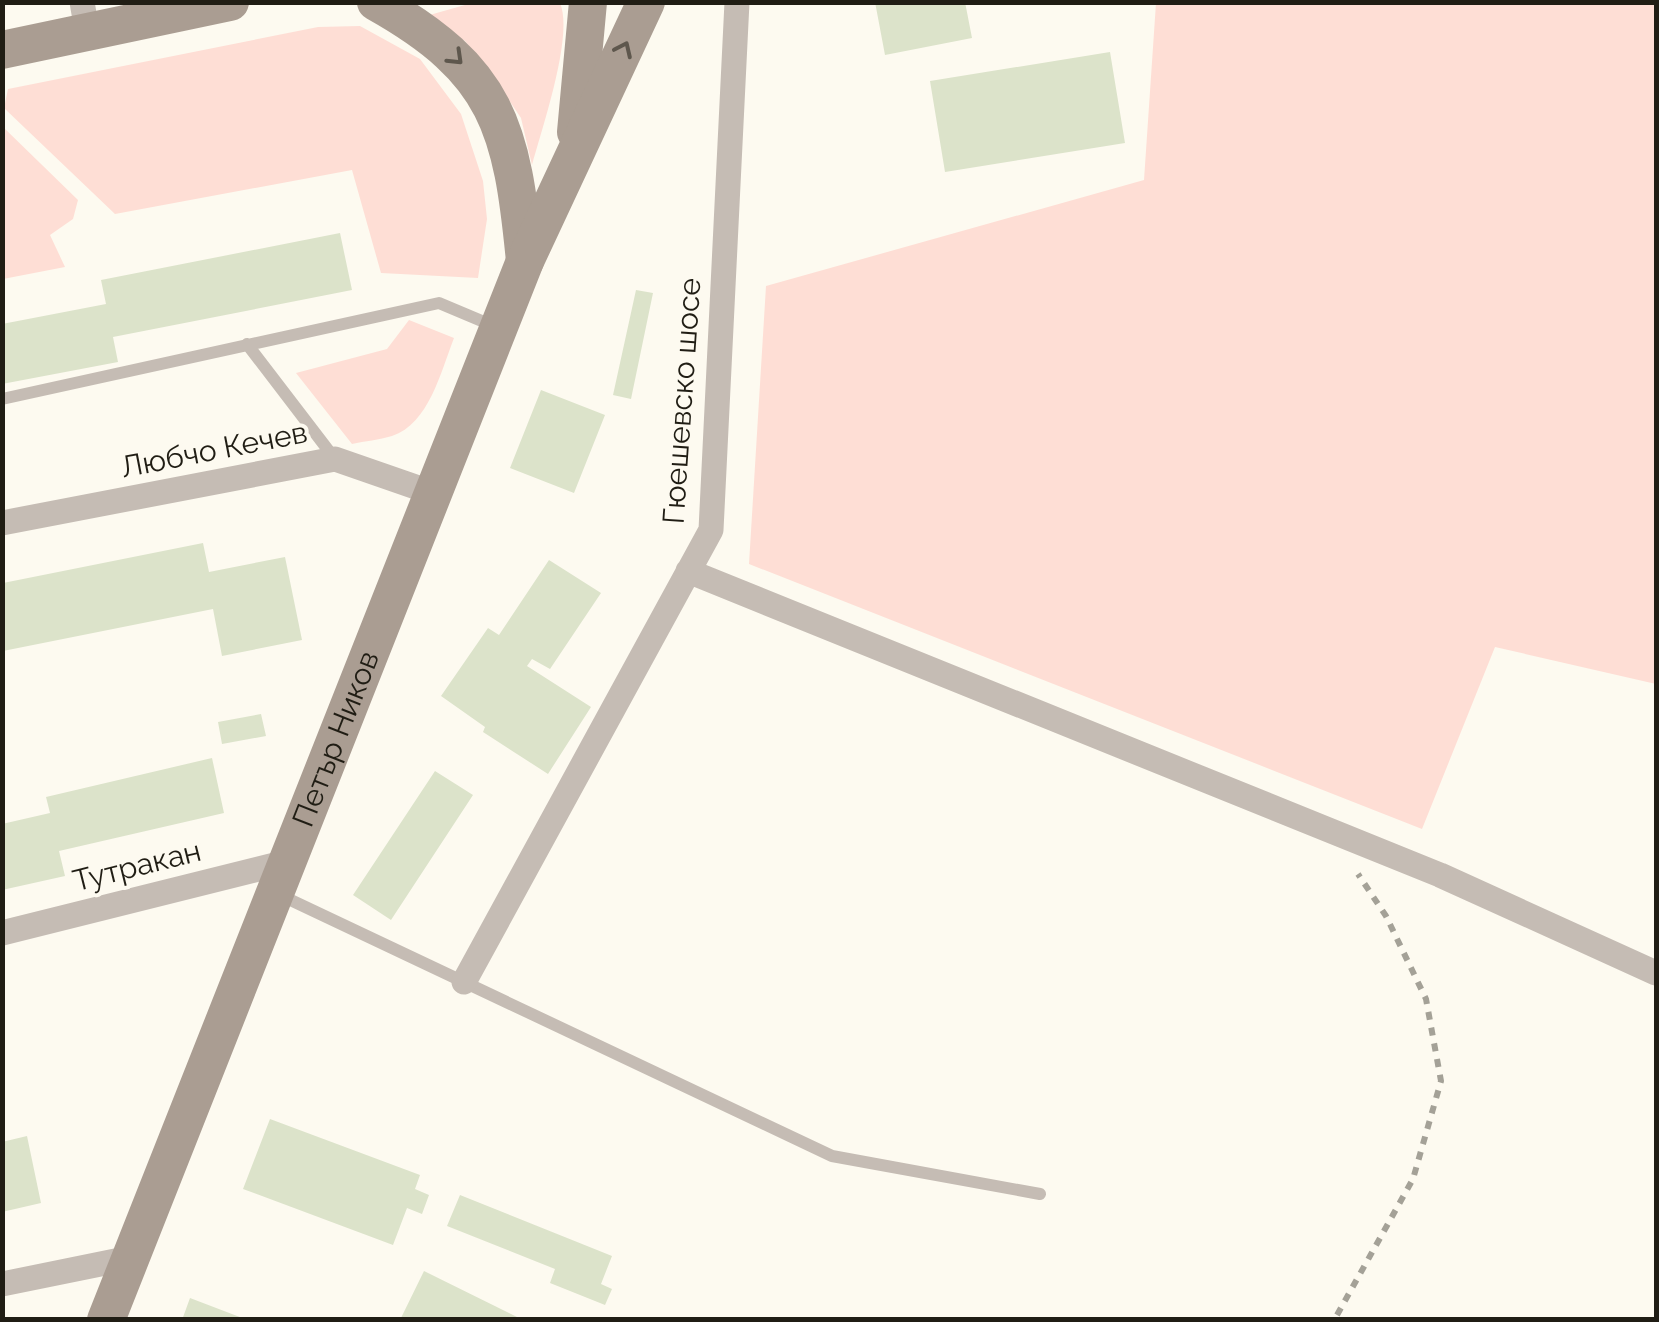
<svg xmlns="http://www.w3.org/2000/svg" width="1659" height="1322" font-family="Raleway,sans-serif">
<style>
.green{fill:#feded5}
.building{fill:#dce3ca}
.lines{fill:none;stroke-linecap:round;stroke-linejoin:round}
.path{stroke:#a4a197;stroke-width:6;stroke-dasharray:8 8;stroke-linecap:butt}
.lane{stroke:#c5bcb4;stroke-width:12}
.street{stroke:#c5bcb4;stroke-width:25}
.secondary{stroke:#aa9d92;stroke-width:38}
.oneway{stroke:#5e574d}
.labels{text-anchor:middle;stroke-width:8;stroke-linejoin:round;paint-order:stroke}
.street-label{font-size:30px;fill:#201d14;stroke:#fdfaf0}
</style>
<rect width="100%" height="100%" fill="#fdfaf0"/>
<!-- green -->
<path class="green" d="M472 3H560C574 35 542 128 532 165L521 118 492 75 465 41 426 16Z
M1156 3H1656V684L1495 647 1422 829 749 564 766 286 1144 180Z
M360 26 420 59 461 114 483 181 487 219 478 278 381 273 352 170 115 214 4 108 8 89 318 27Z
M2 126 78 200 73 219 50 235 65 267 3 279Z
M409 320 454 338C441 371 429 424 392 436 379 440 365 441 352 444L296 373 387 349Z"/>
<!-- building -->
<path class="building" d="M875 2H965L972 38 885 55Z
M1110 52 1125 143 945 172 930 81Z
M340 233 352 290 113 337 118 362 2 384V324L106 304 101 280Z
M636 290 653 293 631 399 613 395Z
M541 390 605 415 574 493 510 468Z
M203 543 209 572 285 557 302 640 222 656 213 609 3 651V583Z
M549 560 601 593 550 669 532 659 527 666 591 707 548 774 483 732 485 727 441 696 488 628 499 635Z
M261 714 266 736 222 744 218 722Z
M212 758 224 813 59 851 65 876 2 890V824L50 813 46 797Z
M435 771 473 795 391 920 353 895Z
M270 1119 420 1175 415 1189 429 1195 422 1214 407 1208 393 1245 243 1189Z
M27 1136 41 1203 2 1212V1142Z
M460 1195 612 1256 601 1284 612 1289 605 1305 550 1283 555 1269 447 1226Z
M424 1271 523 1320H400Z
M190 1298 245 1319V1320H182Z"/>
<g class="lines">
<!-- path -->
<path class="path" d="M1337 1315 1413 1179 1441 1081 1426 999 1386 916 1358 874"/>
<!-- lane -->
<path class="lane" d="M247 344 335 459
M2 399 439 303 496 327
M280 895 832 1156 1040 1194"/>
<!-- street -->
<path class="street" d="M82 2 87 31
M2 523 335 459 433 493
M688 571 1440 875 1656 973
M2 933 287 862
M464 982 711 530 737 2
M2 1284 130 1258"/>
<!-- secondary -->
<g class="secondary">
<path d="M376 2C499 71 512 128 525 261"/>
<path d="M2 50 230 2"/>
<path d="M576 132 588 2"/>
<path id="s1" d="M106 1320 525 261 646 2"/>
</g>
</g>
<!-- one-way arrows -->
<defs><path id="oneway-chevron" d="M-2-3.5L2.5 0L-2 3.5" fill="none" stroke-width="1.6" stroke-linecap="round" stroke-linejoin="round" transform="scale(2.5)"/></defs>
<g class="oneway">
<use href="#oneway-chevron" transform="translate(624 49) rotate(-65)"/>
<use href="#oneway-chevron" transform="translate(456 58) rotate(44)"/>
</g>
<g class="labels">
<!-- street labels -->
<g class="street-label">
<text transform="translate(682 401) rotate(-86)" y="10">Гюешевско шосе</text>
<text transform="translate(214 450) rotate(-11)" y="10">Любчо Кечев</text>
<text dy="10" stroke="none"><textPath href="#s1" startOffset="625">Петър Ников</textPath></text>
<text transform="translate(137 866) rotate(-14)" y="10">Тутракан</text>
</g>
</g>
<!-- border -->
<rect width="1659" height="1322" fill="none" stroke="#201d14" stroke-width="10"/>
</svg>
